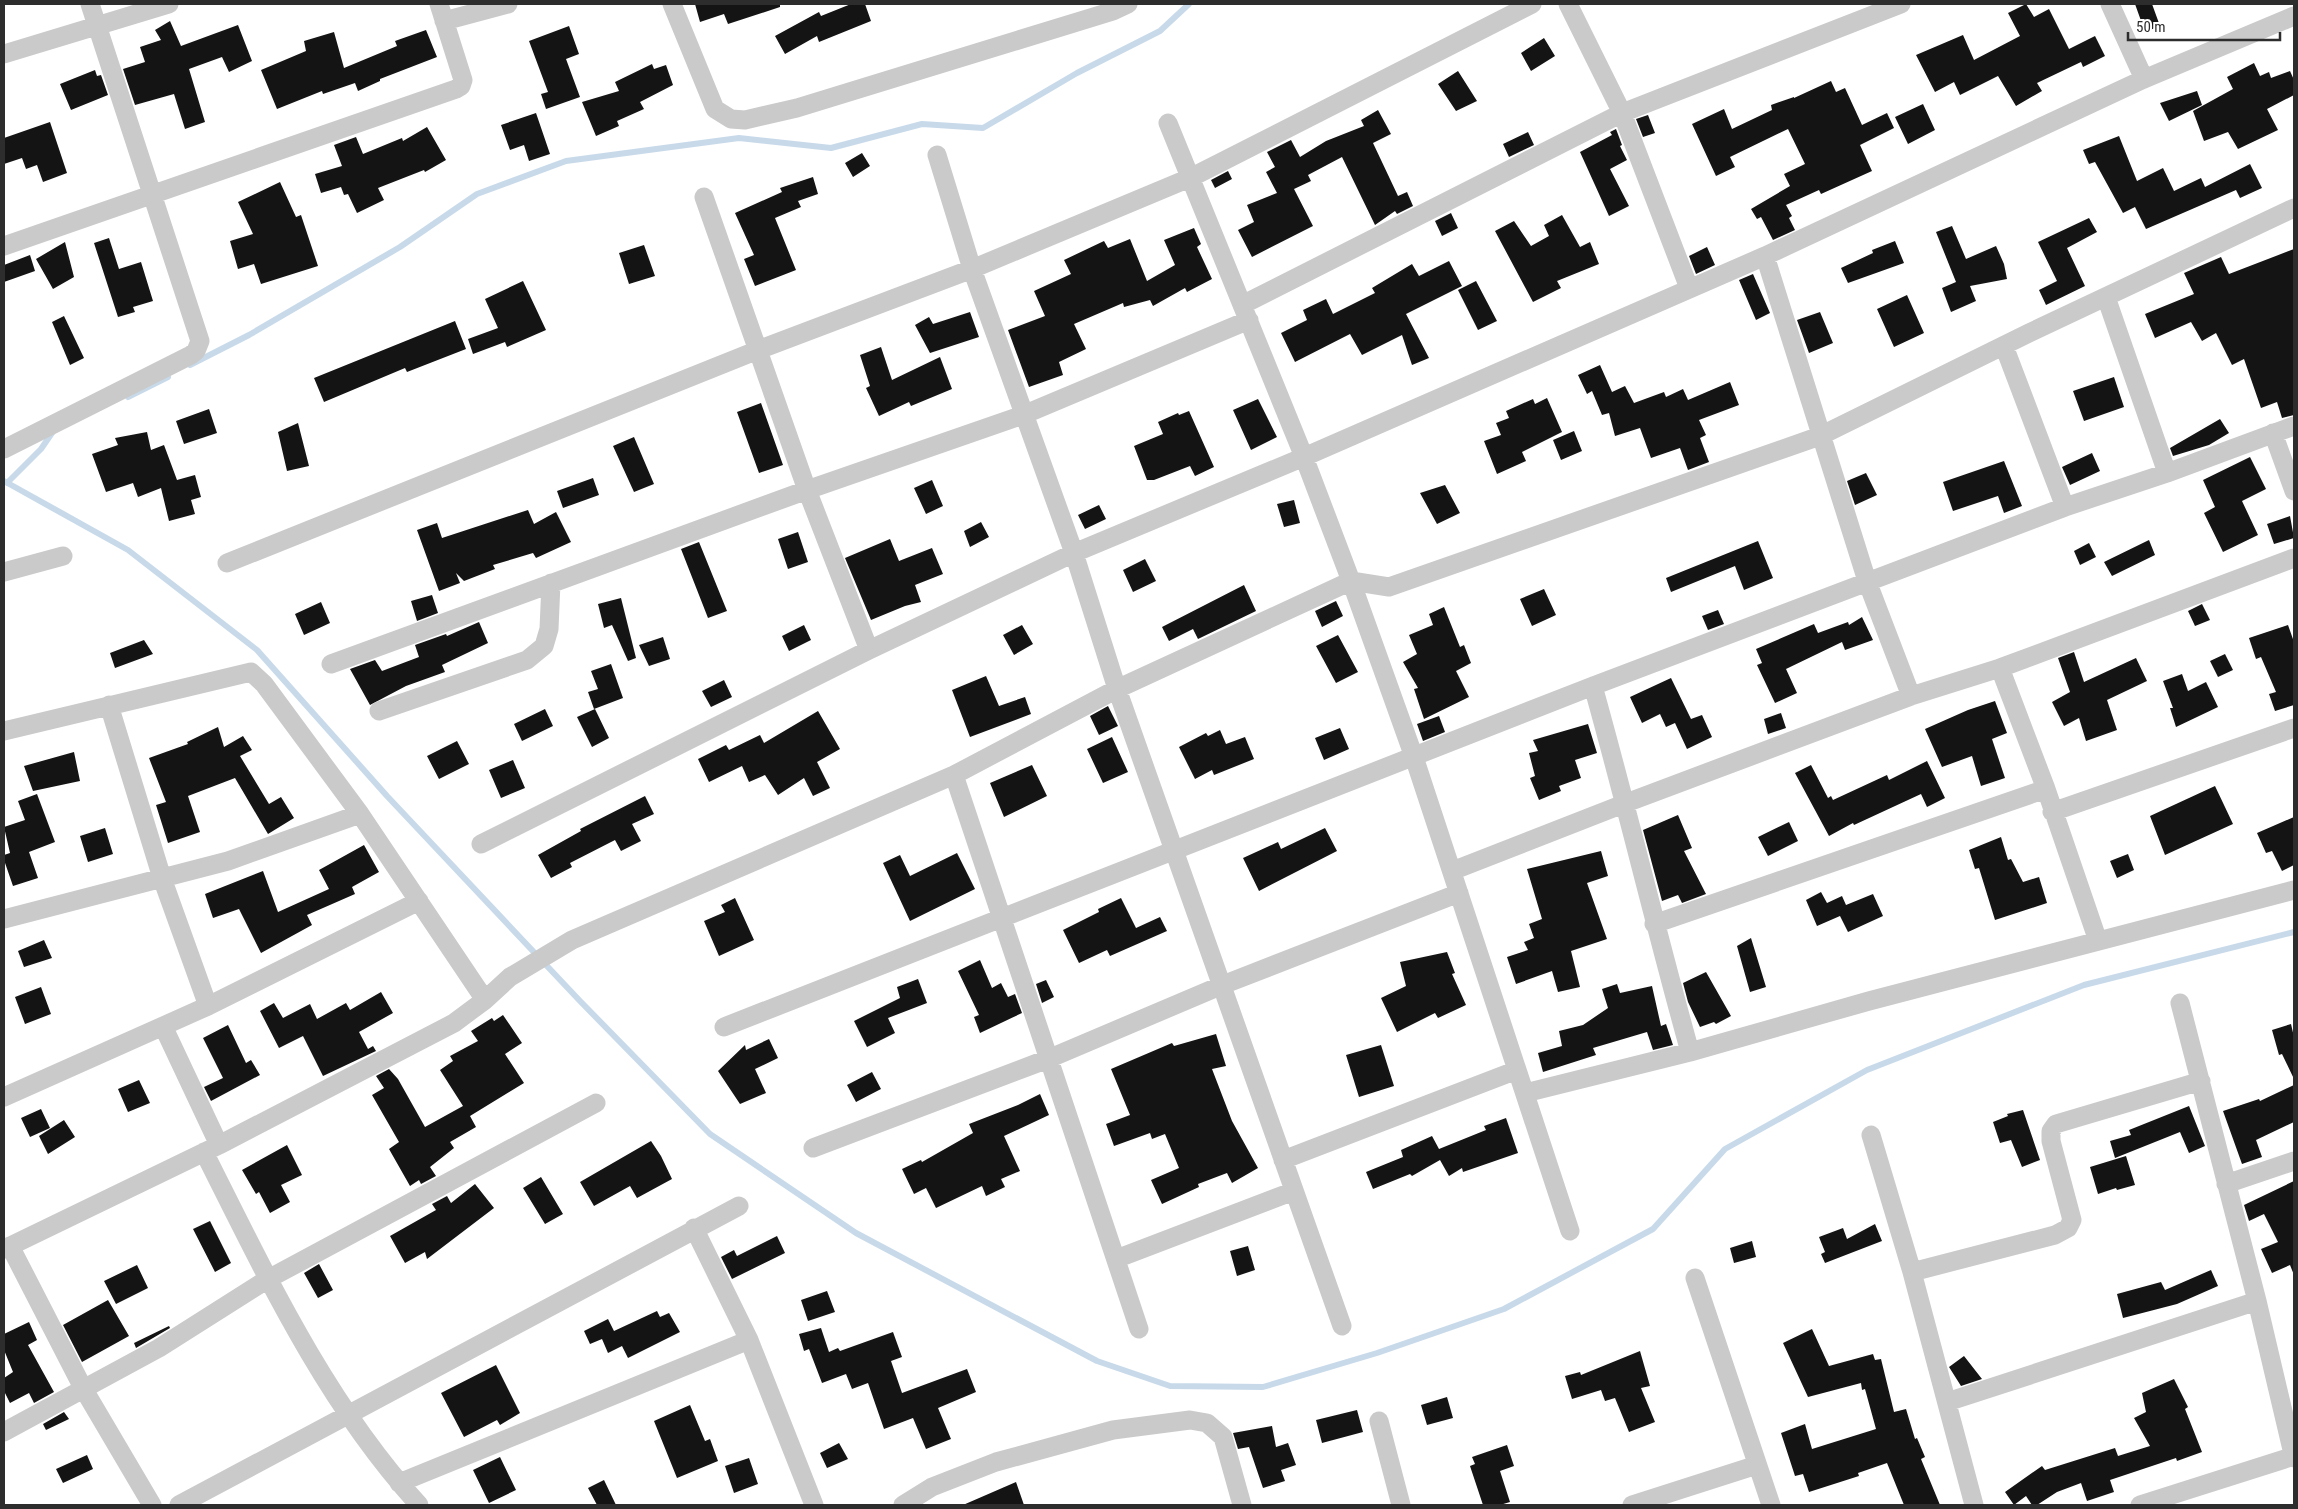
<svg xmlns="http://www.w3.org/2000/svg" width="2298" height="1509" font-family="'Roboto Condensed',sans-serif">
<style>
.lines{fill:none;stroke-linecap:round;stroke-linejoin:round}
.stream{stroke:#c8daea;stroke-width:6}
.building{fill:#141414}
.minor{stroke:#cacaca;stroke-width:19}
</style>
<rect width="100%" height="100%" fill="#fff"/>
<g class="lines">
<!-- stream -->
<path class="stream" d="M190 365 249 335 400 247 477 194 566 161 739 138 831 148 922 124 983 128 1077 73 1160 31 1189 4
M128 397 168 377
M4 481 128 550 257 650 387 796 580 1001 710 1134 856 1233 1097 1361 1170 1386 1263 1387 1377 1353 1504 1309 1653 1229 1725 1149 1867 1070 2084 985 2294 932
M7 483 41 449 54 430"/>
</g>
<!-- building -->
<path class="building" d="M695 4H780V7L728 24 724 14 700 22Z
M851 4H865L871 21 819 42 817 36 785 54 775 36 819 12 821 16Z
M2026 4 2034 17 2049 9 2069 49 2095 36 2105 56 2083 67 2081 62 2037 83 2042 91 2016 106 1998 76 1960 95 1954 82 1935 92 1916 55 1963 35 1974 60 2020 36 2008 13Z
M2135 4H2152L2160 26 2145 32Z
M170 21 181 46 238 25 252 61 229 72 222 57 189 69 205 122 185 129 174 94 135 105 123 69 145 62 140 47 161 40 155 30Z
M569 26 579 54 566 59 580 97 546 109 541 94 548 92 529 41Z
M426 30 437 57 380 79V81L358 91 355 83 323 94 322 91 277 109 261 70 306 51 304 41 334 32 344 68 397 46 395 41Z
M1544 38 1555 56 1531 71 1521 53Z
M2254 63 2260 76 2269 72 2271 78 2290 71 2294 80V95L2267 109 2278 130 2238 149 2228 132 2204 141 2193 111 2233 89 2227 77Z
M652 64 654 69 666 65 673 85 640 102 644 109 617 121 619 126 596 136 582 102 619 91 615 82Z
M95 70 97 76 101 75 108 95 71 110 60 84Z
M1458 71 1477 101 1456 111 1438 84Z
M1831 81 1836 92 1845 88 1862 125 1887 113 1894 128 1860 145 1872 171 1821 194 1819 190 1786 205 1792 216 1789 218 1795 230 1773 240 1761 217 1757 219 1751 209 1790 186 1784 174 1805 164 1788 129 1730 157 1735 167 1716 176 1692 124 1724 109 1732 129 1772 110 1771 105 1794 97V98Z
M2197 91 2202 105 2169 121 2160 103Z
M1923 104 1935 130 1908 144 1895 117Z
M1378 110 1391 134 1373 143 1398 196 1407 192 1413 206 1397 214 1395 211 1375 225 1342 157 1308 175 1311 181 1294 189 1313 226 1252 257 1238 230 1254 222 1247 205 1277 193 1266 172 1275 167 1267 152 1291 140 1300 157 1326 141 1364 126 1361 120Z
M536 113 550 154 529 161 524 145 510 150 501 125Z
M1648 115 1655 133 1643 137 1636 119Z
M50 122 67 173 43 182 37 165 26 169 22 158 4 164V138Z
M427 127 446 160 425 172 424 170 378 188 384 200 357 213 348 194 344 195 341 187 321 193 315 174 342 166 334 145 356 137 363 154 402 138 403 141Z
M1616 129 1622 145 1620 146 1627 160 1610 169 1629 206 1609 216 1580 152 1612 135 1610 132Z
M1528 132 1534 145 1509 157 1503 144Z
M2119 136 2137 181 2163 168 2174 191 2201 178 2205 187 2250 164 2262 188 2240 198 2236 190 2146 229 2135 207 2123 213 2095 162 2089 164 2083 150Z
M862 153 870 166 853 177 845 163Z
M1228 171 1232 179 1215 188 1211 180Z
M813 177 818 194 798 201 801 207 775 218 796 270 755 286 744 259 754 255 735 213 782 192 780 188Z
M280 182 296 217 301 215 318 266 261 284 254 264 238 269 230 241 253 234 238 202Z
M1451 213 1458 228 1442 236 1435 221Z
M1562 215 1580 247 1590 242 1599 264 1557 281 1561 288 1533 302 1495 231 1514 221 1531 246 1549 236 1544 225Z
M2089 218 2097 232 2067 248 2085 286 2046 305 2039 290 2057 281 2038 242Z
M1952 226 1966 259 1996 246 2004 264 2007 279 1970 286 1976 301 1951 312 1942 288 1956 282 1936 232Z
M1194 228 1201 244 1197 247 1212 279 1187 292 1185 288 1153 306 1150 300 1124 307 1123 303 1074 324 1086 349 1059 362 1063 375 1029 387 1008 330 1045 316 1034 291 1071 274 1064 260 1104 241 1108 248 1130 239 1147 281 1175 265 1164 240Z
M109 238 119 269 141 262 153 301 133 307 135 312 118 317 94 243Z
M1895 241 1904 263 1848 283 1841 268 1873 253 1872 250Z
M65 242 74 277 53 289 36 259Z
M644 245 655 276 629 284 619 253Z
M1707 247 1715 265 1696 274 1689 256Z
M2294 249V415L2282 418 2277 402 2261 408 2244 359 2232 365 2216 333 2202 341 2191 322 2155 338 2145 314 2194 294 2184 273 2221 257 2229 274Z
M30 255 35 271 4 282V265Z
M1449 261 1462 286 1406 314 1429 358 1412 365 1402 335 1362 355 1350 334 1295 362 1281 333 1307 320 1303 310 1326 299 1333 314 1375 293 1372 288 1412 264 1419 276Z
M1753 274 1770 313 1756 320 1739 280Z
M523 281 546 330 507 347 505 342 473 354 468 339 498 328 485 299Z
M1476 281 1497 321 1478 330 1458 290Z
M1907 295 1924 333 1894 347 1877 309Z
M970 312 979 337 930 353 915 325 929 317 933 324Z
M1820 312 1833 343 1809 353 1797 320Z
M64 316 84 358 70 365 52 322Z
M455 321 466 349 407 372 405 368 324 402 314 378Z
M881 347 892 380 940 357 952 389 911 406 909 402 879 416 866 388 870 386 860 355Z
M1600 365 1612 392 1625 386 1634 403 1664 392 1666 397 1683 389 1688 400 1730 382 1739 405 1699 420 1706 435 1700 438 1709 462 1688 470 1680 448 1651 458 1640 428 1615 436 1609 413 1602 415 1592 391 1587 394 1578 375Z
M2114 377 2124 407 2084 421 2073 391Z
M1547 398 1562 432 1522 452 1526 461 1497 474 1484 441 1501 435 1496 423 1509 418 1506 411 1533 399 1535 404Z
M1258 399 1277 437 1251 450 1233 410Z
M761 403 783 465 759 473 737 412Z
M209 409 217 433 184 444 176 421Z
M1189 411 1214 467 1195 476 1190 466 1154 480H1147L1134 446 1163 434 1158 422 1178 413 1179 415Z
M2220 419 2229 433 2209 445 2173 456 2170 448Z
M298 423 309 466 287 471 278 432Z
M1574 431 1582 451 1561 460 1553 440Z
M147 432 151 450 164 445 177 480 195 475 201 497 191 500 195 514 169 521 161 488 138 497 133 483 106 492 92 454 118 445 115 438Z
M634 437 654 484 634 492 613 446Z
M2092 453 2100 471 2070 485 2062 467Z
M2250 457 2266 489 2242 501 2258 535 2223 552 2204 513 2215 507 2203 480Z
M2004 461 2022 506 2004 513 1998 496 1953 511 1943 482Z
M1866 473 1877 495 1855 505 1847 481Z
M593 478 599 495 563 508 557 491Z
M932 480 943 506 926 514 914 488Z
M1445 485 1460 513 1437 524 1420 493Z
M1294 500 1300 523 1284 527 1277 504Z
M1099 505 1106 519 1085 529 1078 515Z
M528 510 534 524 556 512 571 542 536 558 533 553 493 565 495 569 464 581 456 573 460 583 439 591 417 530 437 523 442 538Z
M2290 516 2294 538 2274 544 2267 524Z
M981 522 989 537 970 547 964 531Z
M798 532 808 562 788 569 778 539Z
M890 539 899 561 932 548 943 574 915 585 921 602 905 606 871 620 845 558Z
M2149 540 2155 555 2112 576 2104 562Z
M1758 541 1773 578 1744 590 1735 566 1671 592 1666 578Z
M699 542 727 611 708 618 681 549Z
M2089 543 2096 557 2080 565 2074 551Z
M1145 559 1156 581 1133 592 1123 570Z
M1244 585 1256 611 1198 639 1193 629 1169 641 1162 627Z
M1544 589 1556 615 1532 626 1520 599Z
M432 595 438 613 417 621 411 601Z
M621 598 636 658 628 661 612 625 604 628 598 604Z
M1336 601 1343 616 1322 627 1315 611Z
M321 602 330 623 304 635 295 614Z
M2202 604 2210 620 2195 626 2188 611Z
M1444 607 1460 647 1464 645 1471 663 1456 671 1469 697 1424 719 1414 689 1418 688 1403 662 1417 654 1409 635 1433 625 1429 614Z
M1718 610 1724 624 1708 630 1702 616Z
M1862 617 1873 640 1845 650 1842 642 1786 669 1797 693 1775 703 1757 665 1762 663 1756 649 1814 624 1818 633 1848 622 1849 625Z
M479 622 488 643 442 665 445 672 406 686 370 705 350 669 375 660 382 671 419 657 415 645 446 634 447 636Z
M804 625 811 640 789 651 782 636Z
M1022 625 1033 644 1014 655 1003 635Z
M2288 625 2294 642V705L2275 711 2269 694 2276 692 2261 657 2256 659 2249 638Z
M1338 635 1358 672 1336 683 1316 646Z
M663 637 670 659 649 666 639 645Z
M144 640 153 654 115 668 110 653Z
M2074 652 2084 682 2136 658 2147 681 2107 700 2117 730 2086 741 2079 718 2064 726 2052 702 2070 692 2058 658Z
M2225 654 2233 670 2218 677 2210 661Z
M611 664 623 698 594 709 588 692 598 689 591 671Z
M2182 674 2188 691 2206 682 2218 707 2176 727 2170 708H2173L2163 681Z
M986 676 999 706 1025 697 1031 714 970 737 952 690Z
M1671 678 1691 719 1702 715 1712 737 1687 749 1675 723 1666 727 1660 714 1642 723 1630 697Z
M724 680 732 697 711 707 702 691Z
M1995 701 2007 733 1992 739 2005 778 1981 786 1972 756 1942 767 1925 729 1968 710Z
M1108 706 1118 726 1099 735 1090 716Z
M545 709 553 726 522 741 514 724Z
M595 709 609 738 592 747 577 717Z
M818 711 840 749 817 762 830 788 813 796 804 778 778 795 765 775 749 782 742 766 709 782 698 759 726 745 729 750 760 735 764 743Z
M1781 713 1786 728 1768 734 1764 719Z
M1439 716 1445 732 1423 741 1417 724Z
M1588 724 1597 753 1575 760 1581 778 1559 786 1561 791 1539 800 1530 778 1535 776 1529 753 1538 751 1533 740Z
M218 727 224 747 243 736 252 750 240 756 269 804 281 797 294 818 268 834 235 778 188 796 200 832 168 843 156 805 166 802 149 758 188 744 187 742Z
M1340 728 1349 749 1324 760 1315 738Z
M1220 730 1226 744 1245 737 1254 759 1214 775 1212 770 1195 779 1179 747 1206 733 1208 736Z
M1112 737 1128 772 1103 783 1087 749Z
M457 741 469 764 439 779 427 756Z
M74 752 80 781 33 791 24 766Z
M513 760 525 788 501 798 489 770Z
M1927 761 1945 798 1927 807 1921 794 1854 825 1853 823 1829 836 1795 773 1811 765 1828 798 1831 796 1833 800 1887 775 1889 780Z
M1032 765 1047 796 1004 817 990 783Z
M2215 786 2233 824 2165 855 2150 816Z
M37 794 55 842 29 852 38 878 13 886 4 860V855L10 853 4 827 25 820 18 801Z
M645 796 654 814 632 824 641 841 621 851 615 840 570 863 572 867 551 878 538 855 581 831 580 829Z
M1678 815 1692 848 1684 851 1706 894 1682 903 1678 895 1662 901 1643 830Z
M2294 817V865L2282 871 2272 851 2266 853 2257 833Z
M1789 822 1798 841 1768 856 1758 837Z
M105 828 113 854 88 862 80 836Z
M1325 828 1337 851 1259 891 1243 858 1278 842 1281 849Z
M2001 837 2008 860 2011 859 2023 882 2039 877 2047 903 1995 920 1979 868 1975 869 1969 850Z
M364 845 379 872 352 887 355 894 307 915 312 925 261 953 239 909 213 918 205 894 263 871 278 912 329 889 319 870Z
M1601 851 1608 876 1587 883 1607 939 1571 951 1580 987 1558 992 1552 971 1516 984 1507 957 1528 950 1524 942 1534 938 1529 924 1542 919 1527 869Z
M957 853 975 889 910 921 883 863 900 855 910 876Z
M2128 854 2134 870 2117 878 2110 861Z
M1821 892 1827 903 1842 896 1846 905 1873 894 1883 916 1848 932 1840 916 1817 926 1806 900Z
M735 898 754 940 719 956 704 921 725 912 721 905Z
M1121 898 1136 928 1160 917 1167 931 1110 956 1107 950 1079 963 1063 930 1099 912 1098 909Z
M1751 938 1766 987 1750 992 1737 946Z
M44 940 52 958 24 967 18 951Z
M1447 952 1455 973 1452 974 1466 1005 1438 1018 1435 1013 1397 1032 1381 998 1406 986 1400 962Z
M980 960 992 988 1001 983 1008 997 1015 994 1022 1013 980 1033 974 1017 979 1015 958 971Z
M1706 972 1731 1016 1716 1024 1714 1022 1700 1027 1688 1002 1683 983Z
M918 979 927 1003 888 1018 895 1033 867 1047 854 1021 900 998 897 987Z
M1046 980 1054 997 1042 1003 1036 984Z
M1617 984 1620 993 1652 986 1661 1026 1666 1024 1673 1045 1653 1050 1647 1032 1593 1048 1596 1055 1543 1072 1538 1053 1562 1046 1559 1031 1583 1025 1608 1008 1602 989Z
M41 987 51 1014 25 1024 15 997Z
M381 992 393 1013 359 1032 368 1049 373 1046 376 1051 323 1076 303 1036 279 1048 260 1011 274 1003 283 1018 310 1004 317 1019 346 1003 350 1010Z
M503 1015 522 1043 505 1054 524 1083 470 1116 476 1127 450 1142 454 1148 430 1167 436 1176 421 1184 419 1180 410 1186 389 1149 399 1142 372 1095 384 1088 376 1076 389 1069 398 1079 425 1127 463 1106 440 1070 453 1061 450 1056 478 1041 471 1031 492 1018 494 1021Z
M2291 1024 2294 1037V1079L2282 1054 2279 1055 2272 1030Z
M228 1025 246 1063 251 1060 260 1075 211 1101 204 1087 223 1078 203 1038Z
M1216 1034 1226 1066 1212 1069 1232 1121 1258 1168 1232 1183 1227 1173 1198 1184 1199 1187 1162 1204 1151 1180 1179 1168 1165 1134 1152 1139 1150 1133 1114 1146 1106 1124 1130 1115 1111 1069 1172 1043 1174 1046Z
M769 1039 778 1058 755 1069 766 1093 740 1104 718 1071 745 1045 746 1050Z
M1381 1045 1394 1086 1359 1097 1346 1055Z
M872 1072 881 1089 856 1102 847 1085Z
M139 1080 150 1103 128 1112 118 1089Z
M2294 1085V1122L2256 1140 2262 1157 2242 1164 2223 1111 2259 1099 2260 1101Z
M1040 1094 1049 1115 1004 1136 1020 1171 1001 1179 1005 1187 986 1196 982 1186 936 1208 926 1188 914 1194 902 1169 921 1160 922 1162 973 1133 969 1124 1018 1105Z
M2189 1106 2205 1146 2189 1153 2180 1132 2115 1158 2110 1141 2131 1135 2129 1130Z
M41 1109 50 1128 30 1137 21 1118Z
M2023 1110 2040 1160 2022 1167 2011 1140 2000 1143 1993 1122 2008 1116 2007 1114Z
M1506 1118 1518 1153 1463 1172 1462 1168 1449 1176 1440 1160 1412 1176 1410 1174 1373 1189 1366 1172 1403 1157 1401 1150 1432 1136 1439 1149 1486 1130 1484 1126Z
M64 1120 75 1137 48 1154 39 1136Z
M651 1141 661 1156 672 1179 637 1198 630 1186 594 1206 580 1182Z
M287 1145 302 1175 281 1185 290 1202 270 1213 259 1192 256 1194 242 1170Z
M2126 1156 2135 1185 2117 1190 2116 1188 2098 1194 2090 1167Z
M541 1177 563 1214 545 1224 523 1188Z
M2294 1181V1275L2290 1265 2272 1273 2261 1249 2278 1242 2264 1214 2249 1221 2244 1205Z
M475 1184 494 1208 427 1259 425 1252 405 1263 390 1236 436 1210 432 1204 447 1196 451 1203Z
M210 1221 231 1263 215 1272 193 1229Z
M1875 1224 1882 1241 1825 1263 1821 1254 1825 1252 1819 1237 1843 1228 1847 1239Z
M777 1236 785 1253 732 1279 721 1257 734 1250 737 1256Z
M1752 1241 1756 1257 1734 1263 1730 1248Z
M1248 1246 1255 1270 1237 1276 1230 1251Z
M319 1264 333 1290 318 1298 304 1273Z
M137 1265 148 1288 116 1304 104 1281Z
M2211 1270 2218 1286 2177 1304 2123 1318 2117 1294 2161 1282 2165 1290Z
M827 1291 835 1312 808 1321 801 1300Z
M108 1300 129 1336 82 1362 63 1325Z
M657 1311 660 1317 669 1313 680 1332 628 1358 622 1346 608 1353 602 1339 590 1344 584 1331 608 1319 614 1331Z
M29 1322 37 1340 28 1345 54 1392 34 1403 29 1393 10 1403 4 1391V1378L13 1372 4 1350V1334Z
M169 1326 170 1328 136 1348 134 1343Z
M821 1328 829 1352 838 1348 840 1351 893 1332 902 1357 891 1361 902 1393 967 1369 976 1392 938 1408 951 1439 926 1449 913 1418 884 1429 868 1383 852 1389 846 1374 822 1383 809 1349 804 1351 799 1334Z
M1812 1329 1829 1366 1873 1354 1875 1360 1881 1359 1894 1412 1906 1409 1915 1439 1917 1438 1925 1457 1921 1459 1940 1505H1904L1887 1463 1858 1473 1859 1476 1809 1492 1803 1474 1795 1476 1781 1433 1805 1424 1812 1449 1876 1429 1865 1389 1862 1390 1861 1383 1808 1397 1783 1343Z
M1640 1351 1650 1386 1641 1388 1655 1422 1629 1432 1615 1398 1605 1401 1601 1390 1572 1399 1565 1376 1580 1372 1581 1375Z
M1964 1356 1982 1379 1961 1386 1949 1367Z
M496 1365 520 1413 500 1425 497 1420 464 1437 441 1393Z
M2174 1379 2188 1407 2185 1409 2202 1452 2177 1461 2176 1458 2110 1480 2114 1492 2087 1501 2081 1483 2057 1492 2037 1505H2032L2026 1496 2014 1505 2005 1492 2042 1466 2045 1470 2115 1448 2118 1456 2150 1446 2134 1418 2146 1412 2142 1393Z
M1447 1397 1453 1418 1427 1425 1421 1405Z
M690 1405 705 1441 710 1439 718 1461 677 1478 654 1421Z
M1357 1410 1363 1432 1322 1443 1316 1420Z
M64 1412 69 1419 46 1430 43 1424Z
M1272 1426 1276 1447 1288 1443 1296 1465 1281 1470 1285 1481 1263 1488 1249 1447 1238 1449 1233 1433Z
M839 1443 848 1459 827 1468 820 1453Z
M1507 1445 1514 1466 1500 1471 1510 1502 1500 1505H1483L1470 1466 1475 1464 1472 1457Z
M87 1455 93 1469 63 1483 56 1469Z
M500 1457 516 1490 489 1503 473 1470Z
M749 1458 758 1484 734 1493 725 1466Z
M604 1480 616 1505H597L588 1488Z
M1016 1482 1024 1505H963Z"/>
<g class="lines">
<!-- minor -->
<path class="minor" d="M672 4 715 109 731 119 745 120 797 108 1113 11 1128 4
M1568 4 1622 113 1689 288
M2110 4 2144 79
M444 21 508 4
M4 54 169 4
M1168 123 1304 457 1351 581 1414 757 1570 1231
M937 155 972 269 1074 553 1117 689 1342 1326
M704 197 807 490 869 650
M4 246 456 89 461 86 463 80 439 4
M1765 256 1867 581 1911 696
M2106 297 2167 473
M1242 305 1622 113 1901 4
M2004 346 2065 507
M2273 433 2294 491
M4 449 191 355 196 351 200 341 90 4
M227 563 758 350 972 269 1192 177 1532 4
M4 572 63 556
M331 664 807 490 1023 415 1249 320
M2000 668 2046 789 2098 941
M1593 686C1627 807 1656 930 1690 1052
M109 705 162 878 208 1006
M379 711 527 660 544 646 549 629 551 583
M4 731 251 672 264 684 360 814 485 1000
M954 775 1139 1329
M2052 812 2294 728
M481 844 869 650 1074 553 1304 457 1765 256 2144 79 2294 16
M1452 871 1626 803 1911 696 2000 668 2294 558
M4 919 228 861 360 814
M1654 924 2046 789
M2180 1003 2257 1301 2294 1458
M163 1026 219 1145
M724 1027 1593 686 2065 507 2167 473 2294 426
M1525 1093 1690 1052 1869 1001 2294 890
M4 1097 208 1006 419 901
M1871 1135 1912 1272 1974 1505
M813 1148 1048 1059 1220 986 1459 893
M204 1152C266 1275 325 1402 419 1505
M1283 1160 1517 1070
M2226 1184 2294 1161
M694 1228 749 1340 814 1505
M10 1246 83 1388 152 1505
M4 1249 219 1145 454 1023 485 1000 510 977 572 940 954 775 1117 689 1351 581 1389 587 1820 436 2029 333 2294 208
M1116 1259 1294 1191
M1912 1272 2055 1235 2068 1228 2072 1220 2051 1141V1131L2056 1124 2201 1081
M1695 1278 1771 1505
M1947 1402 2257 1301
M1379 1421 1401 1505
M4 1432 159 1348 268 1279 596 1103
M399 1483 749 1340
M179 1505 739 1206
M903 1505 932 1487 996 1462 1113 1430 1190 1420 1207 1423 1223 1437 1242 1505
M1632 1505 1757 1465
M2140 1505 2294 1456"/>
</g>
<!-- border -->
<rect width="2298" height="1509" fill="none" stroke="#2d2d2d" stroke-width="10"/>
<!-- scale -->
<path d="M2128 32v8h152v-8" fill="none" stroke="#2d2d2d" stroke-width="2.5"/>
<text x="2136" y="32" font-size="15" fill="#2d2d2d" stroke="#ffffff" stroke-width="4" paint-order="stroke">50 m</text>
</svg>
